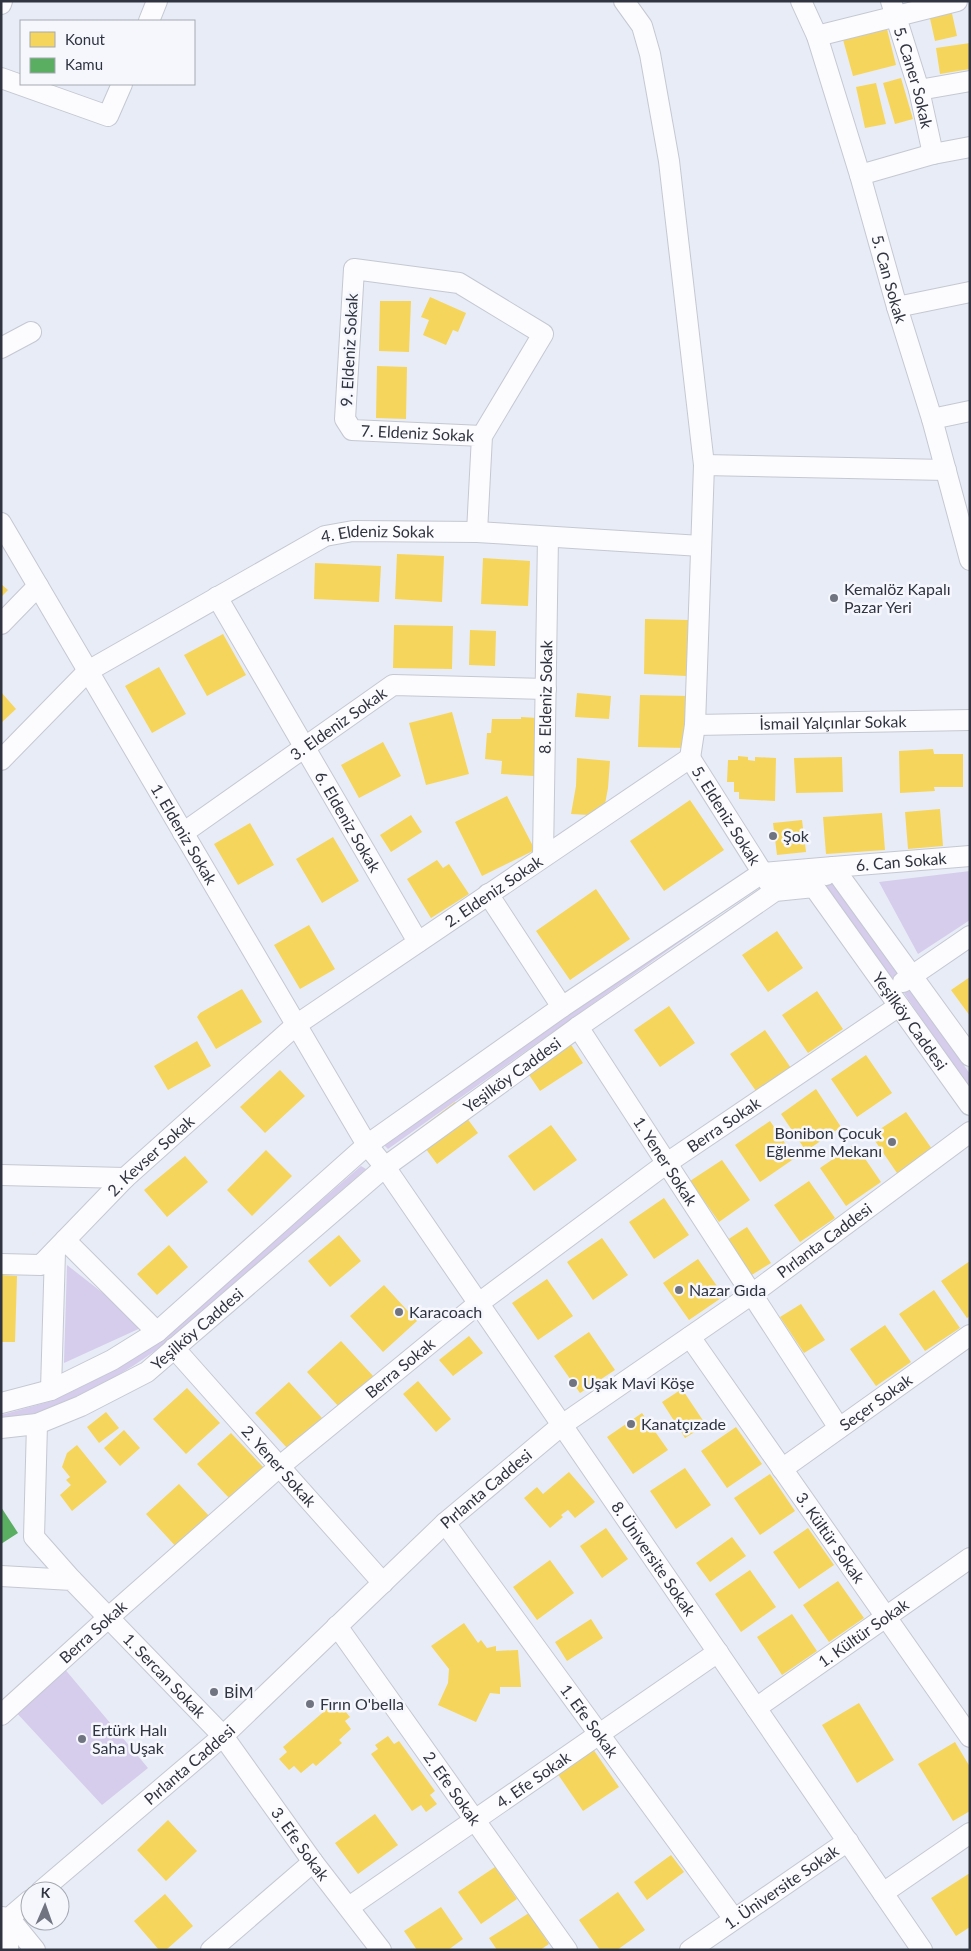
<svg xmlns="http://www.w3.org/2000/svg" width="971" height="1951" font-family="Lato,sans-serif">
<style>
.green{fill:#d6ccec}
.homes{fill:#f6d55c}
.public{fill:#5aae61}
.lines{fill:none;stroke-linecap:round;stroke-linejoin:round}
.minor-casing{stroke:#c4c8d2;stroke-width:22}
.minor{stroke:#fcfcfe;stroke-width:20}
.poi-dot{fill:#707480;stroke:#f5f7fd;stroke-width:2}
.labels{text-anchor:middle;stroke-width:5;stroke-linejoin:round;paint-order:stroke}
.street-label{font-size:16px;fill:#303440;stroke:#f5f7fd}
.poi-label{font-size:16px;fill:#303440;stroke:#f5f7fd;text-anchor:start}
</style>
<rect width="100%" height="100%" fill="#e8ecf6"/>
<!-- green -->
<path class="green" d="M970 871V920L918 954 879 882Z
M831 880 900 976 893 982 824 883Z
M736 896 739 900 388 1149 384 1145Z
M910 988 970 1074V1092L904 993Z
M361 1166 366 1169 160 1347C116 1380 56 1413 1 1421V1415L52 1401 113 1371 159 1341Z
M67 1265 145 1326 64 1363Z
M63 1667 148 1768 102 1805 14 1710Z"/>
<!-- homes -->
<path class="homes" d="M951 9 957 36 935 41 929 14Z
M886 25 896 65 853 76 842 36Z
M970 43V69L940 74 936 48Z
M901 78 913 119 895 124 883 83Z
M876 83 886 124 865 128 856 87Z
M430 297 466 313 458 332 453 330 446 345 423 335 429 320 421 317Z
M380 301H411L409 352 379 351Z
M377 366 407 367 406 419 376 418Z
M397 554 444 556 442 602 395 599Z
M483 558 530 561 528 606 481 604Z
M315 563 381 566 379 602 314 599Z
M1 584 8 590 1 597Z
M645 619 688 620 687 676 644 674Z
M394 625 453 626 452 669 393 668Z
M470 630 496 631 495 666 469 665Z
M223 634 246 675 207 696 184 655Z
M159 667 186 714 152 733 125 686Z
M1 692 16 709 1 723Z
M577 693 611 696 609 719 575 717Z
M640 695 689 696 687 748 638 747Z
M452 712 469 774 426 785 409 723Z
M521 717 538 718 534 776 501 774 502 761 485 759 487 733H491L492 719H521Z
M383 742 401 776 359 798 341 765Z
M933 749 934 754H963V787H934L935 791 900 793 899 751Z
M738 756 748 757V760L755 761V757L776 758 775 801 739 799V792H734V782H727L728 760H738Z
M842 757 843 792 796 793 794 758Z
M577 758 610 761 608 788 605 804 589 815 571 814 576 786Z
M507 796 535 850 482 876 455 822Z
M690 800 724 850 664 891 630 841Z
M940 809 943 846 908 849 905 812Z
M882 813 885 850 826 854 823 817Z
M411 815 422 832 391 852 380 835Z
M802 820 806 852 777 855 773 823Z
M250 823 274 865 238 885 214 844Z
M333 837 359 881 322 903 296 859Z
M437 860 443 868 449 864 469 894 431 918 407 879Z
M596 889 630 939 570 980 536 931Z
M309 925 335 969 300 989 274 945Z
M777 931 803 968 768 992 742 955Z
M970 977V1016L951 990Z
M242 989 262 1022 216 1049 197 1017 200 1013Z
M817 991 843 1029 808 1053 782 1015Z
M669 1006 695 1043 660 1067 634 1030Z
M765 1030 791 1068 756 1091 730 1054Z
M562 1031 583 1063 540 1091 519 1060Z
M197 1041 211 1066 168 1090 154 1066Z
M866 1055 892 1093 857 1117 831 1079Z
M280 1070 305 1096 265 1133 240 1107Z
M816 1089 841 1127 806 1151 781 1114Z
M455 1102 478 1133 437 1164 414 1133Z
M906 1112 932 1149 897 1173 871 1135Z
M770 1121 795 1158 760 1182 735 1145Z
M551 1125 577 1160 534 1191 508 1156Z
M855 1144 881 1182 846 1206 820 1168Z
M266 1150 292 1176 252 1216 227 1190Z
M185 1156 208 1182 167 1217 144 1190Z
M722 1160 750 1200 719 1222 690 1181Z
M809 1181 835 1218 800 1242 774 1205Z
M664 1198 689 1235 654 1259 629 1222Z
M747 1227 771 1263 750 1276 727 1240Z
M339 1235 361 1261 330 1287 308 1261Z
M602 1238 628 1275 593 1300 567 1262Z
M169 1245 188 1267 157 1295 137 1274Z
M698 1259 724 1296 689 1320 663 1283Z
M970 1261V1316L967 1318 941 1281Z
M1 1275 17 1276 15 1342H1Z
M547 1279 573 1316 538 1340 512 1303Z
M384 1285 417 1321 383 1352 350 1316Z
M934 1290 960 1328 925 1351 899 1314Z
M801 1304 825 1340 804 1353 780 1317Z
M885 1325 911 1362 876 1386 850 1349Z
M589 1332 615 1370 580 1393 554 1356Z
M469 1336 483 1353 453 1376 439 1360Z
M341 1341 374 1377 340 1408 307 1372Z
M418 1381 451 1419 436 1432 403 1394Z
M289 1382 322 1418 288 1449 255 1413Z
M187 1388 220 1423 186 1454 153 1419Z
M682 1389 706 1425 685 1438 662 1402Z
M106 1412 119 1428 99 1443 87 1427Z
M642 1413 668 1450 633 1474 607 1437Z
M736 1427 762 1464 727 1488 701 1451Z
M124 1430 140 1448 120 1466 104 1448Z
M231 1433 264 1468 230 1499 197 1464Z
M77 1445 107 1482 72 1511 60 1495 71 1485 66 1480 70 1477 62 1467 67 1453Z
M685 1468 711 1505 676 1529 650 1491Z
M569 1472 595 1502 575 1518 568 1510 561 1515 563 1517 550 1528 524 1498 537 1487 543 1494Z
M770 1474 795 1511 760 1535 734 1498Z
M179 1484 212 1519 179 1550 146 1514Z
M606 1528 628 1559 602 1578 580 1546Z
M808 1528 834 1565 799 1589 773 1552Z
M732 1537 746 1556 710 1582 696 1563Z
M550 1560 574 1593 537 1620 513 1587Z
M750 1570 776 1607 741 1632 715 1594Z
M838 1581 864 1618 829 1642 803 1605Z
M792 1614 817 1651 782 1675 757 1637Z
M591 1619 603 1638 567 1661 555 1642Z
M464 1623 478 1643 481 1640 487 1648 496 1646V1651L518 1650 521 1687H500V1694L490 1693 476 1722 438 1705 448 1683 449 1669 431 1646Z
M859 1703 894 1760 857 1783 822 1725Z
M340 1705 350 1717 345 1721 351 1729 339 1740 342 1743 316 1766 313 1763 301 1773 294 1766 289 1770 279 1759 287 1752 283 1747 328 1708 332 1712Z
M388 1736 394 1744 399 1741 435 1791 430 1795 437 1804 426 1812 421 1805 412 1811 371 1754 378 1749 375 1745Z
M955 1742 970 1767V1811L953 1821 918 1764Z
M593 1749 619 1787 583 1811 557 1773Z
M375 1814 398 1845 358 1874 335 1843Z
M168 1820 197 1851 166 1881 137 1850Z
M671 1855 684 1872 647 1900 634 1882Z
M495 1867 517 1899 481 1924 458 1892Z
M970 1873V1927L956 1936 931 1898Z
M618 1892 645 1930 617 1950H600L579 1920Z
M165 1894 193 1926 166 1950H159L134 1921Z
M441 1907 463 1939 448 1950H417L404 1931Z
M529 1913 549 1944 540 1950H497L489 1938Z"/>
<!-- public -->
<path class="public" d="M1 1507 18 1533 1 1544Z"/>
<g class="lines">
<!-- minor casing -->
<g class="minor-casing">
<g id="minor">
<path d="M624 1 642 26 650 54 669 161 704 465 695 725 690 758"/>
<path id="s1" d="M801 1 817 36 860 175 897 307 932 419 970 560"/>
<path id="s2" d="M891 1 919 90 933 154"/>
<path d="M1 4 2 1"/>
<path d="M149 21 157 1"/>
<path d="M817 36 957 1"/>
<path d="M1 78 108 116 122 84"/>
<path d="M919 90 970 81"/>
<path d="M860 175 933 154 970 147"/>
<path d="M897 307 970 292"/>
<path d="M1 348 31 332"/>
<path d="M932 419 970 411"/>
<path d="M704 465 946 470"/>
<path id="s3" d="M1 523 367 1145 385 1167 922 1950"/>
<path id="s4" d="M477 532 482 436 543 334 459 283 354 269 345 419 352 430 482 436"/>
<path id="s5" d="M217 597 418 942"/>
<path d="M1 624 38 586"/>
<path id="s6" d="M695 725 970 720"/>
<path id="s7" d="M690 758 769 883"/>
<path id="s8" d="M1 760 88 671 325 536 353 531 477 532 701 546"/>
<path id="s9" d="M183 833 393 685 546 689"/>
<path id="s10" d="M543 857 548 537"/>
<path id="s11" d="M826 875 833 867 970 856"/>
<path d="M488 894 562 1007"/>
<path d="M903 982 970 936"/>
<path id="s12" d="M578 1027 839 1428"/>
<path d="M1 1175 125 1178"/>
<path d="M65 1240 157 1332"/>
<path id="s13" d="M1 1264 41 1265 125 1178 296 1025 690 758"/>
<path id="s14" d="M690 1337 970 1737"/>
<path id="s15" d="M174 1348 383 1583"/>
<path d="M51 1390 55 1251"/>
<path d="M1 1403 51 1390 112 1360 157 1332 367 1145 562 1007 762 873 833 867 970 1056"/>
<path d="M37 1424 34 1537 72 1580"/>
<path id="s16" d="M1 1428 37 1424 81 1406 147 1372 385 1167 578 1027 775 891 814 887 970 1105"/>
<path id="s17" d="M782 1469 970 1335"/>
<path id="s18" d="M445 1523 734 1919"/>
<path id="s19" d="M1 1576 72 1580 223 1736 313 1862 381 1950"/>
<path id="s20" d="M337 1626 567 1950"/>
<path id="s21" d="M756 1708 970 1558"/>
<path id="s22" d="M1 1715 108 1618 279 1467 479 1303 667 1163 899 1006"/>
<path id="s23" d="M41 1891 223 1736 445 1523 562 1425 752 1294 970 1132"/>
<path d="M883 1893 970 1833"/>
<path id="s24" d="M349 1907 718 1652"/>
<path d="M1 1917 9 1918 30 1900"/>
<path d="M9 1918 35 1950"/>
<path d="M8 1950 9 1918"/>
<path d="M211 1950 313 1862"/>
<path id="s25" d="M690 1950 848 1841"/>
</g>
</g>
<!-- minor -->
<use href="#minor" class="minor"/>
</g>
<!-- markers -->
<g class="poi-dot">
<circle cx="834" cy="598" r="5"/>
<circle cx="773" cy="836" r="5"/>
<circle cx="892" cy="1142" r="5"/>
<circle cx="679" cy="1290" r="5"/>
<circle cx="399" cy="1312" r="5"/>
<circle cx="573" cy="1383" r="5"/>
<circle cx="631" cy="1424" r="5"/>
<circle cx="214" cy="1692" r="5"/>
<circle cx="310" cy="1704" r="5"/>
<circle cx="82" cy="1739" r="5"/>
</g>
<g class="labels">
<!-- street labels -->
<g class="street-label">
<text dy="6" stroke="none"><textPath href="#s2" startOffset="80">5. Caner Sokak</textPath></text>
<text dy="6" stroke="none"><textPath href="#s1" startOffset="292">5. Can Sokak</textPath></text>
<text transform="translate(349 350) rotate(-87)" y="6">9. Eldeniz Sokak</text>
<text dy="6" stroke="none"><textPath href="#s4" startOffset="648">7. Eldeniz Sokak</textPath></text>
<text dy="6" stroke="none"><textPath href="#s8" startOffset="450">4. Eldeniz Sokak</textPath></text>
<text dy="6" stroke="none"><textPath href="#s10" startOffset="160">8. Eldeniz Sokak</textPath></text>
<text dy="6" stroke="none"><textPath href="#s6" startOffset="138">İsmail Yalçınlar Sokak</textPath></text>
<text dy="6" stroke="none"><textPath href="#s9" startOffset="190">3. Eldeniz Sokak</textPath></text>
<text dy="6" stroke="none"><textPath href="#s7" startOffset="68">5. Eldeniz Sokak</textPath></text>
<text dy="6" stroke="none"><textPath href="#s5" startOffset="260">6. Eldeniz Sokak</textPath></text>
<text dy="6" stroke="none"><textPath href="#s3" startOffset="361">1. Eldeniz Sokak</textPath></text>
<text dy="6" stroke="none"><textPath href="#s11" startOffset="79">6. Can Sokak</textPath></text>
<text dy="6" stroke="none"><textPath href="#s13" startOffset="629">2. Eldeniz Sokak</textPath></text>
<text dy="6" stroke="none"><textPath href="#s16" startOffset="1154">Yeşilköy Caddesi</textPath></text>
<text dy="6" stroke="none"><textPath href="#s16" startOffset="629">Yeşilköy Caddesi</textPath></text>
<text dy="6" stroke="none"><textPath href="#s22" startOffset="934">Berra Sokak</textPath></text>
<text dy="6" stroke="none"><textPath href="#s13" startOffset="195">2. Kevser Sokak</textPath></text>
<text dy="6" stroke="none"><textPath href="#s12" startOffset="160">1. Yener Sokak</textPath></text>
<text dy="6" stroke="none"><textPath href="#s23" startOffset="1020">Pırlanta Caddesi</textPath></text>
<text dy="6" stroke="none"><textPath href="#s16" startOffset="224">Yeşilköy Caddesi</textPath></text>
<text dy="6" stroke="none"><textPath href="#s22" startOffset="529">Berra Sokak</textPath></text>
<text dy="6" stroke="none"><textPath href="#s17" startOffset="115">Seçer Sokak</textPath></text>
<text dy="6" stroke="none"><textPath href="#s15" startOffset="158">2. Yener Sokak</textPath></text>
<text dy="6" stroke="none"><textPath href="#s23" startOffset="600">Pırlanta Caddesi</textPath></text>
<text dy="6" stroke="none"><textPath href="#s14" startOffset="245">3. Kültür Sokak</textPath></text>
<text dy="6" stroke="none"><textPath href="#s3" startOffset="1225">8. Üniversite Sokak</textPath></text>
<text dy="6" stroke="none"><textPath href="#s22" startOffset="124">Berra Sokak</textPath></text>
<text dy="6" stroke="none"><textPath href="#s21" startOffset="131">1. Kültür Sokak</textPath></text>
<text dy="6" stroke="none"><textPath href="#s19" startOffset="204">1. Sercan Sokak</textPath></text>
<text dy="6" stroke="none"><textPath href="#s18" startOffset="245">1. Efe Sokak</textPath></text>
<text dy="6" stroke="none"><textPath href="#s23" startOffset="195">Pırlanta Caddesi</textPath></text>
<text dy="6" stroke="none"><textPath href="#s24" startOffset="224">4. Efe Sokak</textPath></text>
<text dy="6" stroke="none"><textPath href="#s20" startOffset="199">2. Efe Sokak</textPath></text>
<text dy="6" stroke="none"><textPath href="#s19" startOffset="421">3. Efe Sokak</textPath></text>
<text dy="6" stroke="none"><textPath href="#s25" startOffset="111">1. Üniversite Sokak</textPath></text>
</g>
<!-- poi labels -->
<g class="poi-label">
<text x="844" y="595">Kemalöz Kapalı<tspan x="844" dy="18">Pazar Yeri</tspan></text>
<text x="783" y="842">Şok</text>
<text x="882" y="1139" text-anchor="end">Bonibon Çocuk<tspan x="882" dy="18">Eğlenme Mekanı</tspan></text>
<text x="689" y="1296">Nazar Gıda</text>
<text x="409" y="1318">Karacoach</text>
<text x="583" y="1389">Uşak Mavi Köşe</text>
<text x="641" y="1430">Kanatçızade</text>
<text x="224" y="1698">BİM</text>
<text x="320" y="1710">Fırın O'bella</text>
<text x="92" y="1736">Ertürk Halı<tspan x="92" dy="18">Saha Uşak</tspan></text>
</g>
</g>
<!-- border -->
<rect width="971" height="1951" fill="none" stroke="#303440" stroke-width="5"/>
<!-- legend -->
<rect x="20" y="20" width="175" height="65" fill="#f5f7fd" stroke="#a6a9b1"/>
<rect x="30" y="32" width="25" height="15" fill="#f6d55c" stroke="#a6a9b1"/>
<text x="65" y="45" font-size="15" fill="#303440">Konut</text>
<rect x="30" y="58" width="25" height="15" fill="#5aae61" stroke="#a6a9b1"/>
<text x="65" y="70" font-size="15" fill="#303440">Kamu</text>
<!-- north arrow -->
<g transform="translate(45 1906) rotate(2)"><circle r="24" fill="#f5f7fd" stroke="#a6a9b1"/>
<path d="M0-4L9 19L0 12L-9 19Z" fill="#707480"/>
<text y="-8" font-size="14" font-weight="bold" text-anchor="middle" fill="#303440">K</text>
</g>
</svg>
